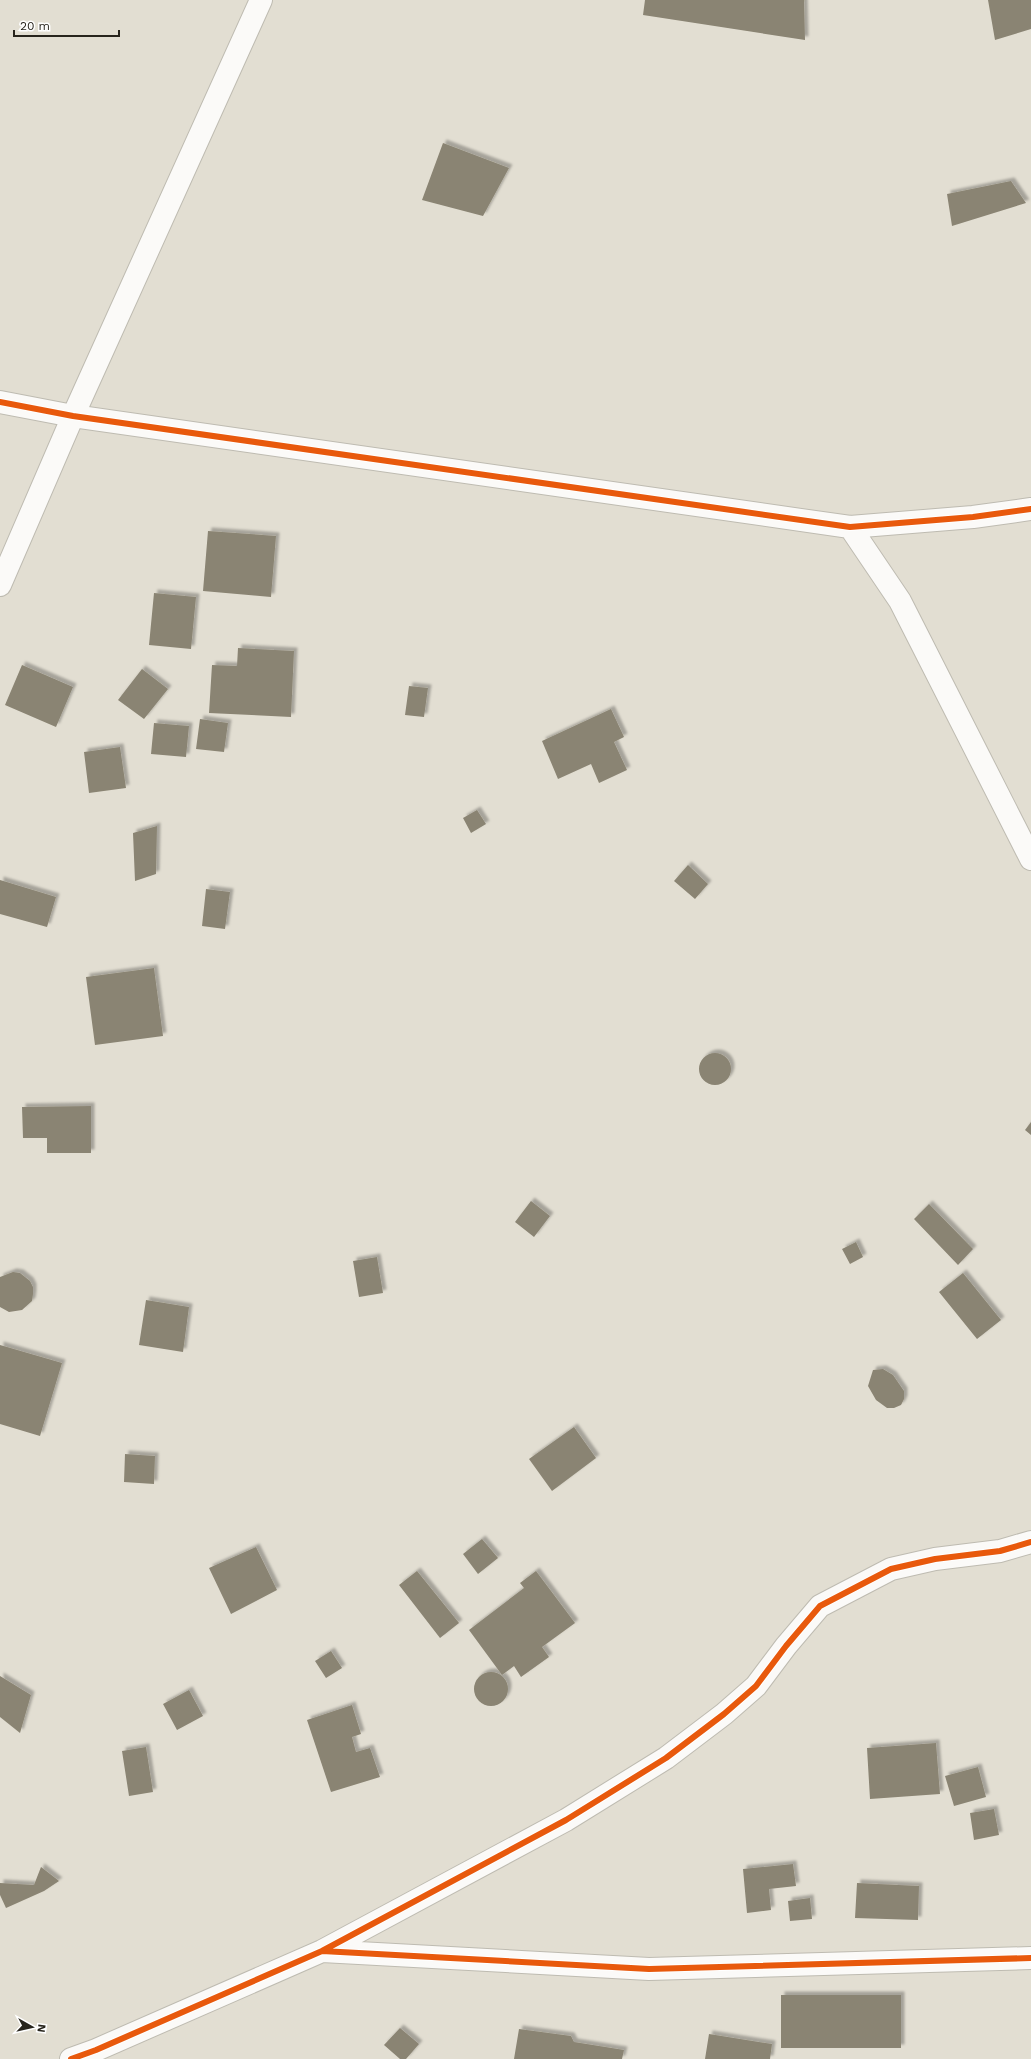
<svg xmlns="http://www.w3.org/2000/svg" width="1031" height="2059" font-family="'Work Sans',sans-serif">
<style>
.building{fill:#8a8473;filter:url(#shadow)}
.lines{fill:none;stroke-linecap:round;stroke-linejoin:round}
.street-casing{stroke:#bebbb1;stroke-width:24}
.secondary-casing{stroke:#bebbb1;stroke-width:24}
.street{stroke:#fbfaf8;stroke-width:22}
.secondary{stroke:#fbfaf8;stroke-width:22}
.cycleway-casing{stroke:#fff;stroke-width:8}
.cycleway{stroke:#e8590c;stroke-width:6}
</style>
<defs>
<filter id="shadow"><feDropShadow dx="3.5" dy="-3.5" stdDeviation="1" flood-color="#0004"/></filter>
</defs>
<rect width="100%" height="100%" fill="#e2ded2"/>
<!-- building -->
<path class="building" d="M645 0H804L805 40 643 15Z
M988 0H1031V29L995 40Z
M443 143 509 168 483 216 422 200Z
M1011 181 1026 203 952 226 947 194Z
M208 531 276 536 271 597 203 591Z
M154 593 196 597 191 649 149 645Z
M238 648 294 651 291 717 209 713 212 665 237 666Z
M22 665 73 687 56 727 5 705Z
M142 669 168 689 144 719 118 700Z
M409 686 428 688 424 717 405 715Z
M611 709 624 737 614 742 627 770 599 783 591 764 558 779 542 741Z
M200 719 228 723 224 752 196 749Z
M154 723 189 726 186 757 151 754Z
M120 747 126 788 89 793 84 752Z
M477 810 486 824 471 833 463 818Z
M157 826 156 874 135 881 133 833Z
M688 865 708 884 695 899 674 881Z
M0 880 56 897 47 927 0 914Z
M206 889 230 892 225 929 202 926Z
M154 968 163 1036 95 1045 86 977Z
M699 1069a16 16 0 1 1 32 0a16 16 0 1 1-32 0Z
M91 1106V1153H47V1138H23L22 1107Z
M1031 1122V1135L1025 1130Z
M531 1201 550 1216 534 1237 515 1222Z
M929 1204 973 1249 958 1265 914 1219Z
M856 1242 863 1257 850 1264 842 1249Z
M377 1257 383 1293 359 1297 353 1261Z
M13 1272 20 1273 30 1281 33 1287V1294L32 1301 22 1310 9 1312 0 1307V1277Z
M963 1273 1001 1320 977 1339 939 1292Z
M146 1300 189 1307 183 1352 139 1345Z
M0 1345 62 1363 40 1436 0 1424Z
M883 1369 893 1375 904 1391V1399L901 1405 894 1408H887L876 1400 868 1386 873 1370Z
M574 1427 596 1458 552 1491 529 1459Z
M125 1454 155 1456 154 1484 124 1482Z
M482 1539 498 1558 478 1574 463 1554Z
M256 1547 277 1590 231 1614 209 1568Z
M417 1571 459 1623 440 1638 399 1585Z
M536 1571 575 1623 542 1647 549 1657 521 1677 514 1666 502 1675 469 1630 524 1588 520 1583Z
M331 1651 342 1668 326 1678 315 1661Z
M474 1689a17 17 0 1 1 34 0a17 17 0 1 1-34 0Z
M0 1676 31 1695 20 1733 0 1717Z
M189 1690 203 1716 177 1730 163 1704Z
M352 1705 361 1734 352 1737 356 1752 370 1748 380 1777 331 1792 307 1720Z
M936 1743 940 1794 870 1799 867 1748Z
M146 1747 153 1792 129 1796 122 1751Z
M978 1767 986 1797 954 1806 945 1776Z
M994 1809 999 1835 974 1840 970 1813Z
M793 1864 796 1886 769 1889 771 1910 747 1913 743 1869Z
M41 1867 59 1881 44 1891 6 1908 0 1895V1883L34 1885Z
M857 1883 919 1886 918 1920 855 1918Z
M810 1898 812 1919 790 1921 788 1901Z
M781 1995H901V2048H781Z
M400 2028 419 2044 406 2059H400L384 2045Z
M519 2029 571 2036 574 2042 624 2050 622 2059H514Z
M709 2034 772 2044 770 2059H705Z"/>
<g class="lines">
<!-- street casing -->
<g class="street-casing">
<path id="street" d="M0 402 73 416 850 527 973 517 1031 509
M850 527 900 601 1031 859
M322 1951 649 1969 1031 1958
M71 2059 96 2050 322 1951 566 1820 666 1758 724 1714 756 1686 786 1646 820 1606 891 1569 935 1559 1000 1551 1031 1542"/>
</g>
<!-- secondary casing -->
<g class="secondary-casing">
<path id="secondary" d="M0 585 73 416 261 0"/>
</g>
<!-- street -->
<use href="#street" class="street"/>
<!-- secondary -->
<use href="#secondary" class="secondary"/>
<!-- cycleway casing -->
<g class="cycleway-casing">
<path id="cycleway" d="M0 402 73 416 850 527 973 517 1031 509
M322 1951 649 1969 1031 1958
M71 2059 96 2050 322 1951 566 1820 666 1758 724 1714 756 1686 786 1646 820 1606 891 1569 935 1559 1000 1551 1031 1542"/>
</g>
<!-- cycleway -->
<use href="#cycleway" class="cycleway"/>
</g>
<!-- north arrow -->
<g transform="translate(32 2027) rotate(98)" stroke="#ffffff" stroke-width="3" paint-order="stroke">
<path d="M0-3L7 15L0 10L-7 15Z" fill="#27241c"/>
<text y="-6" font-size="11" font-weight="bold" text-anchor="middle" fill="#27241c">N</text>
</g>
<!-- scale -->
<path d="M14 30v6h105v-6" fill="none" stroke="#27241c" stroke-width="2"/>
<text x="20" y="30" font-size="12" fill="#27241c" stroke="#ffffff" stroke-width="3" paint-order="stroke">20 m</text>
</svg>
